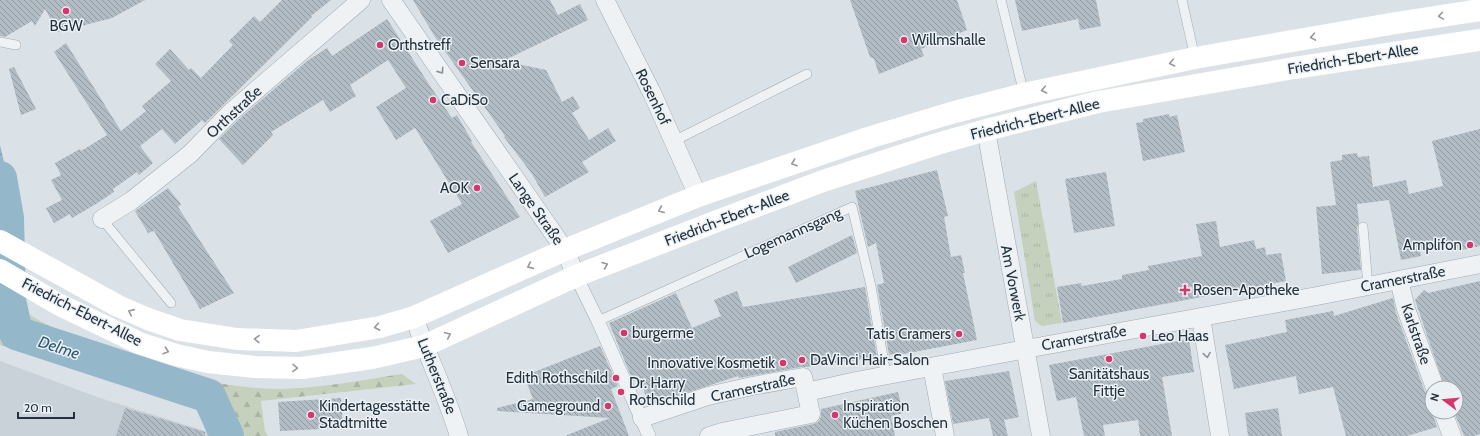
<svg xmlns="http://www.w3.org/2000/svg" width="1480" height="436" font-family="Cabin,sans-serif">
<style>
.built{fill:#c9d2d9}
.grass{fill:url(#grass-tufts)}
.forest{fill:url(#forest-firs)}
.water{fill:url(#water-waves)}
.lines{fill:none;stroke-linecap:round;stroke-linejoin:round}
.river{stroke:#94b8ca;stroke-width:34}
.building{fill:url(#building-back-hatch)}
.service-casing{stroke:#a1aab1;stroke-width:10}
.pedestrian-casing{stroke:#a1aab1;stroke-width:14}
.minor-casing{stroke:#a1aab1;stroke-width:19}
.service{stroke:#eef2f5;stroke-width:9}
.pedestrian{stroke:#eef2f5;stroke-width:13}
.minor{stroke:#eef2f5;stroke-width:18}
.secondary{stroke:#fff;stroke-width:22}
.oneway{stroke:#92989e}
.oneway2{stroke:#8a929a}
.poi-dot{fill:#d5376c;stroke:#ebf1f5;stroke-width:1.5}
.labels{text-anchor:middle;stroke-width:3;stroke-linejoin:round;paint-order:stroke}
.poi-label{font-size:15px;fill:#25323e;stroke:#ebf1f5;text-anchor:start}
.street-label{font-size:15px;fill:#25323e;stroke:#ebf1f5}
.water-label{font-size:16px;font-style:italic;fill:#2d5973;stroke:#ebf1f5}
</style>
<defs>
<pattern id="grass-tufts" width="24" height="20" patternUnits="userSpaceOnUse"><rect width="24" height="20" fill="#c5d1bc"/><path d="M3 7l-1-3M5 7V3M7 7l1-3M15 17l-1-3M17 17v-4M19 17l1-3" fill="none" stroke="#a9b4a3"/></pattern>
<pattern id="forest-firs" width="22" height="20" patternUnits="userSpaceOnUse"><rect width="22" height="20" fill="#c5d1bc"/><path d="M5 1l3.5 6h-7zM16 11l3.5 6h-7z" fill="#a9b4a3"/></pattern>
<pattern id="water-waves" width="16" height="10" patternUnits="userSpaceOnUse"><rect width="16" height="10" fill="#94b8ca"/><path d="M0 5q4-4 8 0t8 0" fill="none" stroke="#7996a5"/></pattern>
<pattern id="building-back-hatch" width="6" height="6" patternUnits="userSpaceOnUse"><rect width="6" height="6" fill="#b2bcc4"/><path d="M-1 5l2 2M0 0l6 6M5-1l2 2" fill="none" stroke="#9199a1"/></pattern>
</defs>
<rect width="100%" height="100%" fill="#dbe2e7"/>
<!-- built -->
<path class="built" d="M0 361 100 398 221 436H0Z"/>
<!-- grass -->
<path class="grass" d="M1036 181 1062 323 1042 326 1035 321 1014 192Z"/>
<!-- forest -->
<path class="forest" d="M0 296C25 312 55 331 82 342 96 347 111 352 125 357 175 374 223 388 276 389 318 389 361 380 402 374L416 384 261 401 265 431 268 436H221L205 402 142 380 0 345Z"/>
<!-- water -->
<path class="water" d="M0 145 16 213 18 225 0 216Z"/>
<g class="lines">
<!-- river -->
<path class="river" d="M0 178 7 218 9 300 16 333 209 396 227 436"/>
</g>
<!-- building -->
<path class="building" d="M0 0H145L112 18 58 32 45 9 35 26 32 21 5 37 0 36Z
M282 0H331L311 16 312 17 205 123 202 120 175 144 162 129 140 146 153 163 139 175 137 172 113 189 114 192 96 204 72 218 70 214 54 223 46 208 62 200 51 180 61 175 55 163 80 149 81 151 107 135 54 52 66 43 121 131 146 111 142 106 171 81 155 64 170 49 189 70 191 68 201 78 233 45 229 41 254 16 260 22Z
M413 0H550L558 15 580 4 588 20 503 61 546 70 562 102 573 96 580 108 572 113 589 140 608 128 616 141 582 162 589 172 545 197 532 174 504 137 505 136 435 37Z
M850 0H957L967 30 921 49 924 56 879 74 874 59 870 57Z
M1015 0H1096L1101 26 1080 30 1078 19 1022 31Z
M387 19 430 86 452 118 457 115 472 141 471 142 520 217 448 253 430 221 462 204 415 128 396 140 376 107 406 88 388 60 350 85 356 96 330 112 323 100 271 132 273 135 243 165 219 139 238 120 307 61 327 48 332 56Z
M14 67 36 109 21 115 9 69Z
M1169 114 1170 117 1177 115 1185 152 1143 161 1136 123 1143 122V119Z
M1480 129V246L1458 251 1456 241 1420 250 1421 256 1401 260 1389 200 1357 204 1359 223 1357 228 1361 270 1322 274 1316 207 1336 205 1330 162 1342 160V155L1357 153 1358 157 1369 156 1373 187 1406 180 1409 194 1443 186 1432 141Z
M937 170 948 216 944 217 951 257 961 255 965 273H963L977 340 898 355V353L889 355 877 285 884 283 876 243 868 247 855 191Z
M1106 172 1115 226 1074 233 1065 179Z
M168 188 181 204 178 207 234 293 200 309 154 231 148 233 135 211Z
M1216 221 1220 247 1254 240 1256 249 1265 247 1266 255 1281 253 1286 281 1063 323 1057 287 1081 283 1082 286 1122 279V275L1149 270 1148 266 1202 256 1196 224Z
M852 235 857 253 796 283 788 267Z
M1480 281V434L1474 436H1464L1454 412H1456V388H1445L1415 300 1424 290 1428 293Z
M865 287 877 357 807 367H801L739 378 738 376 649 405 640 379 633 381 609 323 676 293 692 328 721 316 714 300 737 291 743 307Z
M1393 298 1396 313 1425 392 1428 396 1432 398V412L1437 427 1407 436H1346L1333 387 1299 394 1296 376 1234 389 1225 345 1287 332 1285 320 1333 311 1334 316Z
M1189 339 1194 372 1162 377 1172 436H1140L1138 420 1103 425 1105 436H1084L1076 397 1057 401 1049 365Z
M600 346 618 386 611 389 629 436H567V435L610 418 497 411V408L533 399 524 376Z
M1009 371 1019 417 1004 420 1008 436H993L989 418 953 424 945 381Z
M898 392 903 413 891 416 895 436H775V432L813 424 818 422 821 417V409Z
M341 398 343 428 280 431 278 402Z
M125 408 205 432V436H116Z
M1278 408 1282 436H1248L1245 413Z"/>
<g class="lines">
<!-- service casing -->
<g class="service-casing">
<path id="service" d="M1001 0 1024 94
M1182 0 1195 58
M0 42 16 45
M674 141 807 74
M102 219 171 303
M1363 227 1368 286
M598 321 852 207 871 286 886 375"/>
</g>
<!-- pedestrian casing -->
<g class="pedestrian-casing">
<path id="pedestrian" d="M576 276 598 321 649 436"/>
</g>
<!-- minor casing -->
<g class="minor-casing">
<path id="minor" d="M391 0 565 250 576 276
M605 0 652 93 698 196
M986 130 1041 436
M102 219 131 201 190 154 231 112 361 0
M1399 280 1406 309 1435 388
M414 317C428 357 447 396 459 436
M1201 317 1220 436
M932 367 945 436
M807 392 856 381 1026 349 1317 296 1480 264
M1443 412 1452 436
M642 418 708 396 752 386 803 377 811 414 722 432 709 436"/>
</g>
<!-- service -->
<use href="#service" class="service"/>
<!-- pedestrian -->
<use href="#pedestrian" class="pedestrian"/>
<!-- minor -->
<use href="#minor" class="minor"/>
<!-- secondary -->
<path class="secondary" d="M0 241 118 306 148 319 180 330 237 339 296 341 380 327 414 317 565 250 698 196 868 138 951 113 1024 94 1195 58 1396 23 1480 10
M0 270 58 304 139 343 176 355 208 362 255 367 302 368 372 358 424 346 576 276 712 223 823 181 937 144 986 130 1098 102 1294 68 1480 40"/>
</g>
<!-- one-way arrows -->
<defs><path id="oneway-chevron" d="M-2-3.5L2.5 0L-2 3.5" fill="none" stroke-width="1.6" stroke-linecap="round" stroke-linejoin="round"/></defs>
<g class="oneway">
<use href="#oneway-chevron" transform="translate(1441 16) rotate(171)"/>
<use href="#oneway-chevron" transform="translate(1313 37) rotate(170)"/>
<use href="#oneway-chevron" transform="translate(1172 63) rotate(168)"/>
<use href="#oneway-chevron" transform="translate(1044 90) rotate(168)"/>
<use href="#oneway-chevron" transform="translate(794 163) rotate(161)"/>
<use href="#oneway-chevron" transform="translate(661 210) rotate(158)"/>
<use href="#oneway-chevron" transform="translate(605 265) rotate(-22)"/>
<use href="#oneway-chevron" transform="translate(530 266) rotate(156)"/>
<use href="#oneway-chevron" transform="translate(131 312) rotate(-156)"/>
<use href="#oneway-chevron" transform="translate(377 327) rotate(169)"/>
<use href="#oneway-chevron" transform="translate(448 335) rotate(-25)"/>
<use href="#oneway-chevron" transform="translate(257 339) rotate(-178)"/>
<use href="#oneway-chevron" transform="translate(166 351) rotate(18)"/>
<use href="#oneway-chevron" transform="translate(295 368) rotate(1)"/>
</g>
<g class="oneway2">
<use href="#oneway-chevron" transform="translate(441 71) rotate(55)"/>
<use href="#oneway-chevron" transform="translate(1207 355) rotate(81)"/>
</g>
<!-- markers -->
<g class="poi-dot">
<circle cx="66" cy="11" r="4"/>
<circle cx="904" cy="40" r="4"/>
<circle cx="380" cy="45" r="4"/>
<circle cx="462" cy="63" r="4"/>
<circle cx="433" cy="100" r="4"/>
<circle cx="477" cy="188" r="4"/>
<circle cx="1470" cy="245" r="4"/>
<path d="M1183 284h4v4h4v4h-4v4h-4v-4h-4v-4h4z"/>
<circle cx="624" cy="333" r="4"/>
<circle cx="959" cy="334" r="4"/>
<circle cx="1143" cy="336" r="4"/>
<circle cx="1109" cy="359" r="4"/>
<circle cx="802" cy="360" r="4"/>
<circle cx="783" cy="363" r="4"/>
<circle cx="616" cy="378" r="4"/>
<circle cx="621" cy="392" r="4"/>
<circle cx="608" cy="406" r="4"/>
<circle cx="311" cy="415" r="4"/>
<circle cx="835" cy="415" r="4"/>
</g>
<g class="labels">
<!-- poi labels -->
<g class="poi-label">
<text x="66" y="31" text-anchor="middle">BGW</text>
<text x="912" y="45">Willmshalle</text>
<text x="388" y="50">Orthstreff</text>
<text x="470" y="68">Sensara</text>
<text x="441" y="105">CaDiSo</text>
<text x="469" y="193" text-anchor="end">AOK</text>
<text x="1462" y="250" text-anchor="end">Amplifon</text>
<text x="1193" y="295">Rosen-Apotheke</text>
<text x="632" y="338">burgerme</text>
<text x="951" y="339" text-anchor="end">Tatis Cramers</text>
<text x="1151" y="341">Leo Haas</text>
<text x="810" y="365">DaVinci Hair-Salon</text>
<text x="775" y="368" text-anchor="end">Innovative Kosmetik</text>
<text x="1109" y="379" text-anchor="middle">Sanitätshaus<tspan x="1109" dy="17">Fittje</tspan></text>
<text x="608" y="383" text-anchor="end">Edith Rothschild</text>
<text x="629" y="388">Dr. Harry<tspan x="629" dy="17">Rothschild</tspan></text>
<text x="319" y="411">Kindertagesstätte<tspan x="319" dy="17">Stadtmitte</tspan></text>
<text x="600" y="411" text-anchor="end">Gameground</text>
<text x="843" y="411">Inspiration<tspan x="843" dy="17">Küchen Boschen</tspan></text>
</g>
<!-- street labels -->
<g class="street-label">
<text transform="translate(1353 59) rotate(-9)" y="5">Friedrich-Ebert-Allee</text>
<text transform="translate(653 97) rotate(64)" y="5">Rosenhof</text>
<text transform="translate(234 112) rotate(-43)" y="5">Orthstraße</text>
<text transform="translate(1035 119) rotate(-14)" y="5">Friedrich-Ebert-Allee</text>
<text transform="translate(536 209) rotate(55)" y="5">Lange Straße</text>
<text transform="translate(727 218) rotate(-21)" y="5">Friedrich-Ebert-Allee</text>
<text transform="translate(793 233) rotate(-24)" y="5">Logemannsgang</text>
<text transform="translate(1403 279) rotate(-11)" y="5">Cramerstraße</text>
<text transform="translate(1013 283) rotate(79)" y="5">Am Vorwerk</text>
<text transform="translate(82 312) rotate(27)" y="5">Friedrich-Ebert-Allee</text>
<text transform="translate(1416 334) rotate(71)" y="5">Karlstraße</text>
<text transform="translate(1084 338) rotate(-10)" y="5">Cramerstraße</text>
<text transform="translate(437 376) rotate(68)" y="5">Lutherstraße</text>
<text transform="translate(753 388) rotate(-12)" y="5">Cramerstraße</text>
</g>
<!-- water labels -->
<g class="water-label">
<text transform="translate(59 347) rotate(18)" y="6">Delme</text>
</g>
</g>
<!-- north arrow -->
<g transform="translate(1444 400) rotate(286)"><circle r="19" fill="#ebf1f5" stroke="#9ca5ac"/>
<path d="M0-3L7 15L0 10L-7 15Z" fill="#d5376c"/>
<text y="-6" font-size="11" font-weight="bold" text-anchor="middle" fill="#25323e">N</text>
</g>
<!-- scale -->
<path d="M18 412v6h56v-6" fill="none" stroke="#25323e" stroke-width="2"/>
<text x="24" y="412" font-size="12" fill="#25323e" stroke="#ebf1f5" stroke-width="3" paint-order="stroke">20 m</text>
</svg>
